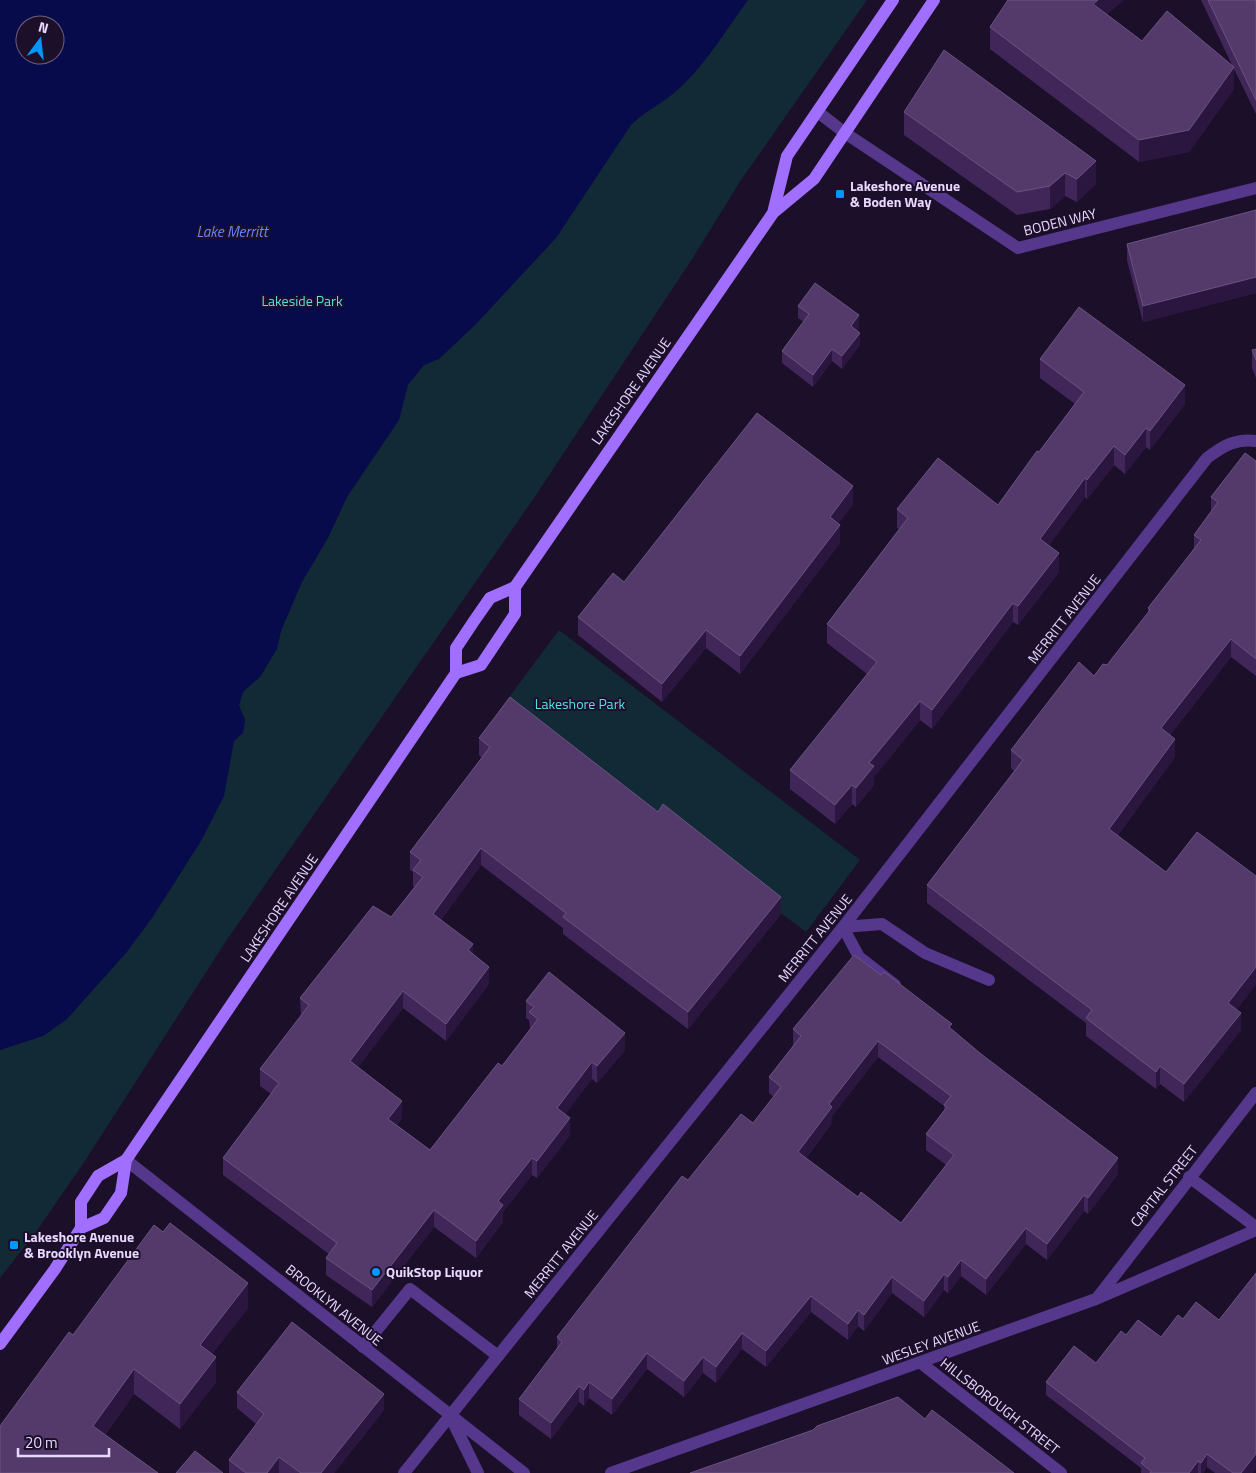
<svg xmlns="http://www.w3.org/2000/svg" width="1256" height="1473" font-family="'Titillium Web',sans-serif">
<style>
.park{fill:#112a35;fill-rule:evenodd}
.water{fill:#070a4b;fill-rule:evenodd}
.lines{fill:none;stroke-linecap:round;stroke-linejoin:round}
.lane{stroke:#55378c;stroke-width:12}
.street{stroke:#55378c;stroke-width:12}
.secondary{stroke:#a16fff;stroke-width:12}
.wall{fill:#412759;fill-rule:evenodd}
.shaded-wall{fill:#2a163e}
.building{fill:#533a6a;stroke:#6a5382;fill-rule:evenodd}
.poi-dot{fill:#0495ff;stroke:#1c0f2a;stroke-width:2}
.labels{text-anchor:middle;stroke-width:4;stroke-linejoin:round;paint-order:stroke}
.poi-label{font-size:14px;font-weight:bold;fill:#e9d8ff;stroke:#1c0f2a;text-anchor:start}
.street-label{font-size:14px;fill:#e9d8ff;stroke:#1c0f2a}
.park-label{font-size:14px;fill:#5bdde7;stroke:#1c0f2a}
.water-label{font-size:15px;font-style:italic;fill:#6687ff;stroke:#1c0f2a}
</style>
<rect width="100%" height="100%" fill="#1c0f2a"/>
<!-- park -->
<path class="park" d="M0 0H867L741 180 694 256 534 498 226 941 83 1164 36 1232 0 1278ZM25 25H55V55H25Z
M559 630 860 860 806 932 504 704Z"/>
<!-- water -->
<path class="water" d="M0 0H748C725 31 704 68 674 93 660 105 644 112 631 125L556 238 475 325 439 359 424 365 408 385 399 420 347 497 328 538 302 582 281 631 277 649 260 677 243 692 239 705 245 720 243 733 234 741 224 796 201 841 152 918 126 953 67 1019 43 1036 0 1050ZM25 25H55V55H25Z"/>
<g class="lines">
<!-- lane -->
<path class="lane" d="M363 1347 410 1289 498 1356"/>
<!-- street -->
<path class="street" d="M818 112 845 133 1018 248 1256 188
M895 985 859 957 843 927 882 924 925 953 989 980
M126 1160 524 1473
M1189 1177 1256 1227
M1098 1297 1256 1093
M921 1363 1061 1473
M451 1418 478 1473
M404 1473 843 927 1207 458C1223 446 1236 438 1256 441
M611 1473 1096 1299 1256 1230"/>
<!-- secondary -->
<path class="secondary" d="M773 213 787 156 893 0
M456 673 481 665 515 614V587
M81 1228 104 1218 121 1193 126 1160 456 673V648L474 621 490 598 515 587 773 213 814 179 934 0
M0 1344 55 1269 81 1228V1202L98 1176 126 1160"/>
</g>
<!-- wall -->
<path class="wall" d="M1008 0H1124L1107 14 1142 41 1232 65 1201 0H1256V114L1234 69V89L1189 152 1139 162 990 49V27Z
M904 112 1096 184 1077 202 1065 196 1050 209 1017 215 904 135Z
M1256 210V293L1143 322 1127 260V244Z
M798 306 859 328 857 331 860 345 842 369 832 361 813 387 782 363V351L804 322 798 318Z
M1256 349V378L1252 368V350Z
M1040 359 1185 404 1150 450 1146 447 1125 474 1114 465 1087 499 1085 497 1049 545 1059 572 1018 625 1013 622 932 729 920 720 874 777V785L856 807 852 804 835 824 790 789V770L867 674 827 643V624L899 529 897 528V509L998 505 1075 404 1040 378Z
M1256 461V676L1231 657 1170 735 1175 757 1118 835 1237 1010 1241 1030 1184 1102 1160 1084 1156 1089 1086 1036V1023L927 903V885L1014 771 1011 768V750L1094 676 1107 665 1148 613V608L1194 550V535L1211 511V497Z
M853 504 838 524 840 543 740 674 706 648 662 702 578 635V617L624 582Z
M479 738 781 914 688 1029 563 934V928L481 865 441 920 473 954 489 984 446 1041 403 1008 358 1067 402 1118 397 1125 430 1150 502 1066 530 1029 529 1020 526 1018V1001L625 1050 597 1083 592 1079 565 1114 570 1135 537 1178 532 1175 503 1212V1222L476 1258 434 1227 372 1307 326 1275V1258L329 1254 223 1175V1158L271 1094 260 1086V1069L301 1016 300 998 391 917 414 887H413V872L410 870V852L482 758 479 755Z
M793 1029 952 1030 1118 1174 1088 1214 1084 1211 1047 1260 1026 1244 986 1295 961 1276 948 1293 944 1290 924 1317 892 1293 864 1331 858 1326 848 1340 811 1312 766 1367 742 1349 716 1383 703 1373 684 1397 647 1369 612 1415 589 1398 584 1406 579 1402 551 1439 519 1415V1399L557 1349V1337L688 1180 753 1123 774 1097 769 1093V1077L793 1046ZM878 1057 944 1106V1110L926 1134V1150L946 1165 901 1223 858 1197 806 1158 832 1123V1116Z
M248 1308 212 1354 216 1382 180 1429 134 1394 105 1435 0 1473 73 1335Z
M1096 1363 1256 1468 1252 1473H1215L1207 1467 1203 1473H1141V1468L1046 1395V1382Z
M237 1392 384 1410 334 1473H229V1460L256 1424 237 1408Z"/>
<!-- shaded-wall -->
<path class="shaded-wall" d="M1098 0H1124L1093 26V4Z
M1234 67V89L1189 152 1139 162V140Z
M1096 161V184L1077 202V179Z
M1065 173V196L1050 209V186Z
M1256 277V293L1143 322V306Z
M859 315V328L851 339V326Z
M860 333V345L842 369V356Z
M832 349V361L813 387V375Z
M1185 385V404L1150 450V431Z
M1146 428V447L1125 474V455Z
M1114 446V465L1087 499V480Z
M1085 478V497L1040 557V539Z
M853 486V504L830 535V517Z
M840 525V543L740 674V656Z
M1059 553V572L1018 625V606Z
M1013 603V622L932 729V710Z
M706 630V648L662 702V684Z
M1231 639V657L1161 746V728Z
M920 701V720L874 777V785L856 807V788L869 763Z
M1175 739V757L1109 847V829Z
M852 785V804L835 824V805Z
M481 848V865L433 931V914Z
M781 897V914L688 1029V1012Z
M473 944V962L468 950Z
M489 967V984L446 1041V1024Z
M1256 967V985L1228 1021V1003Z
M403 991V1008L350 1078V1061Z
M1241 1013V1030L1184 1102V1084Z
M625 1033V1050L597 1083V1066Z
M878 1041V1057L832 1116V1123L798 1168V1152L829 1104Z
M592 1062V1079L557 1125V1108Z
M1160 1066V1084L1156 1089V1072Z
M402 1101V1118L388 1136V1119Z
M570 1118V1135L537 1178V1161Z
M532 1158V1175L503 1212V1222L476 1258V1241L498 1201Z
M1118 1158V1174L1088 1214V1198Z
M1084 1195V1211L1047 1260V1244Z
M434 1210V1227L372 1307V1290Z
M1026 1228V1244L986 1295V1279Z
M961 1260V1276L948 1293V1277Z
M944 1274V1290L924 1317V1301Z
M892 1277V1293L864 1331V1315Z
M248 1283V1308L200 1370V1345Z
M811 1296V1312L766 1367V1351Z
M858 1310V1326L848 1340V1324Z
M742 1333V1349L716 1383V1367Z
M647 1353V1369L612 1415V1399Z
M216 1357V1382L180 1429V1404Z
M703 1357V1373L684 1397V1381Z
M134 1369V1394L93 1451V1426Z
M589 1382V1398L584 1406V1390Z
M579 1386V1402L551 1439V1423Z
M384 1394V1410L334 1473H321Z
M1207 1454V1467L1203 1473H1201V1463Z
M1256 1454V1468L1252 1473H1241Z
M279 1457V1473H267Z
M1198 1461V1473H1189Z"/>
<!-- building -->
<path class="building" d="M1008 0H1098L1093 4 1142 41 1167 11 1234 67 1189 130 1139 140 990 27Z
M1208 0H1256V100Z
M944 50 1096 161 1077 179 1065 173 1050 186 1017 192 904 112Z
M1256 210V277L1143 306 1127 244Z
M815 283 859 315 851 326 860 333 842 356 832 349 813 375 782 351 809 314 798 306Z
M1079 307 1185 385 1150 431 1146 428 1125 455 1114 446 1087 480 1085 478 1040 539 1059 553 1018 606 1013 603 932 710 920 701 869 763 874 766 856 788 852 785 835 805 790 770 877 662 827 624 908 518 897 509 938 458 998 505 1037 451 1039 452 1084 392 1040 359Z
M1256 349V360L1252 350Z
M757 413 853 486 830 517 840 525 740 656 706 630 662 684 578 617 613 573 624 582Z
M1245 453 1256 461V659L1231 639 1161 728 1175 739 1109 829 1166 872 1197 832 1256 876V967L1228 1003 1241 1013 1184 1084 1160 1066 1156 1072 1086 1018 1092 1010 927 885 1023 760 1011 750 1079 662 1094 676 1103 664 1107 665 1150 610 1148 608 1201 540 1194 535 1218 502 1211 497Z
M510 697 658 812 663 804 781 897 688 1012 563 917 566 913 481 848 433 914 473 944 468 950 489 967 446 1024 403 991 350 1061 402 1101 388 1119 430 1150 498 1063 502 1066 538 1019 529 1012 534 1007 526 1001 549 972 625 1033 597 1066 592 1062 557 1108 570 1118 537 1161 532 1158 498 1201 503 1205 476 1241 434 1210 372 1290 326 1258 337 1243 223 1158 279 1083 260 1069 309 1005 300 998 373 906 391 917 423 877 413 870 421 860 410 852 490 747 479 738Z
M854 955 881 975 884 972 952 1024 949 1027 981 1054 1118 1158 1088 1198 1084 1195 1047 1244 1026 1228 986 1279 961 1260 948 1277 944 1274 924 1301 892 1277 864 1315 858 1310 848 1324 811 1296 766 1351 742 1333 716 1367 703 1357 684 1381 647 1353 612 1399 589 1382 584 1390 579 1386 551 1423 519 1399 562 1342 557 1337 682 1176 688 1180 741 1114 753 1123 781 1087 769 1077 801 1036 793 1029ZM878 1041 951 1096 944 1105 947 1107 926 1134 954 1155 901 1223 861 1192 858 1197 798 1152 832 1107 829 1104Z
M170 1223 248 1283 200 1345 216 1357 180 1404 134 1369 93 1426 158 1473H0V1426L69 1332 73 1335 154 1225 163 1232Z
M1256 1273V1454L1241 1473H1233L1207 1454 1201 1463 1198 1461 1189 1473H1150L1151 1471 1141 1463 1145 1458 1046 1382 1074 1346 1096 1363 1121 1331 1126 1335 1138 1320 1161 1337 1178 1315 1183 1319 1196 1302 1219 1320Z
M292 1322 384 1394 321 1473H301L279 1457 267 1473H246L229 1460 264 1414 237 1392Z
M898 1397 925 1419 932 1410 1014 1473H690L813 1430 817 1426Z
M195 1451 223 1473H176Z"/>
<!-- markers -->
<g class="poi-dot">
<rect x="835" y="189" width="10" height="10" rx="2.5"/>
<rect x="9" y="1240" width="10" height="10" rx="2.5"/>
<circle cx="376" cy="1272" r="5"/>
</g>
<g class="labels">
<!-- poi labels -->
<g class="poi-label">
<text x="850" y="191">Lakeshore Avenue<tspan x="850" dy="16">&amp; Boden Way</tspan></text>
<text x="24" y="1242">Lakeshore Avenue<tspan x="24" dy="16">&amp; Brooklyn Avenue</tspan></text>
<text x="386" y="1277">QuikStop Liquor</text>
</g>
<!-- street labels -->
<g class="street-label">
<text transform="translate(1060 222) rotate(-14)" y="5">BODEN WAY</text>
<text transform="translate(631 391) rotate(-55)" y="5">LAKESHORE AVENUE</text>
<text transform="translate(1064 619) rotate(-52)" y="5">MERRITT AVENUE</text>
<text transform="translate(279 908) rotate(-56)" y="5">LAKESHORE AVENUE</text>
<text transform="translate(815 938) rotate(-51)" y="5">MERRITT AVENUE</text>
<text transform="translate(1164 1186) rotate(-52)" y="5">CAPITAL STREET</text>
<text transform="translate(561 1254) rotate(-51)" y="5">MERRITT AVENUE</text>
<text transform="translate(334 1305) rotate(39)" y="5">BROOKLYN AVENUE</text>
<text transform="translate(931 1343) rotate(-20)" y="5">WESLEY AVENUE</text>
<text transform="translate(1000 1406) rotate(38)" y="5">HILLSBOROUGH STREET</text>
</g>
<!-- park labels -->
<g class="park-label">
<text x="302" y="306">Lakeside Park</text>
<text x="580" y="709">Lakeshore Park</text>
</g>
<!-- water labels -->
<g class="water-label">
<text x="232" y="237">Lake Merritt</text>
</g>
</g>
<!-- north arrow -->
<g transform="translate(40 40) rotate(15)"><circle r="24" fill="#1c0f2a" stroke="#6e5f7f"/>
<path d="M0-4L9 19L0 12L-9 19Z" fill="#0495ff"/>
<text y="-8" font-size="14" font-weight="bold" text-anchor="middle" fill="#e9d8ff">N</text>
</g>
<!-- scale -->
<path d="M18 1448v8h91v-8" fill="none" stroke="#e9d8ff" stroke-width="2.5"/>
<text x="25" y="1448" font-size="15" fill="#e9d8ff" stroke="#1c0f2a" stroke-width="4" paint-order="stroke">20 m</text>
</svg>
